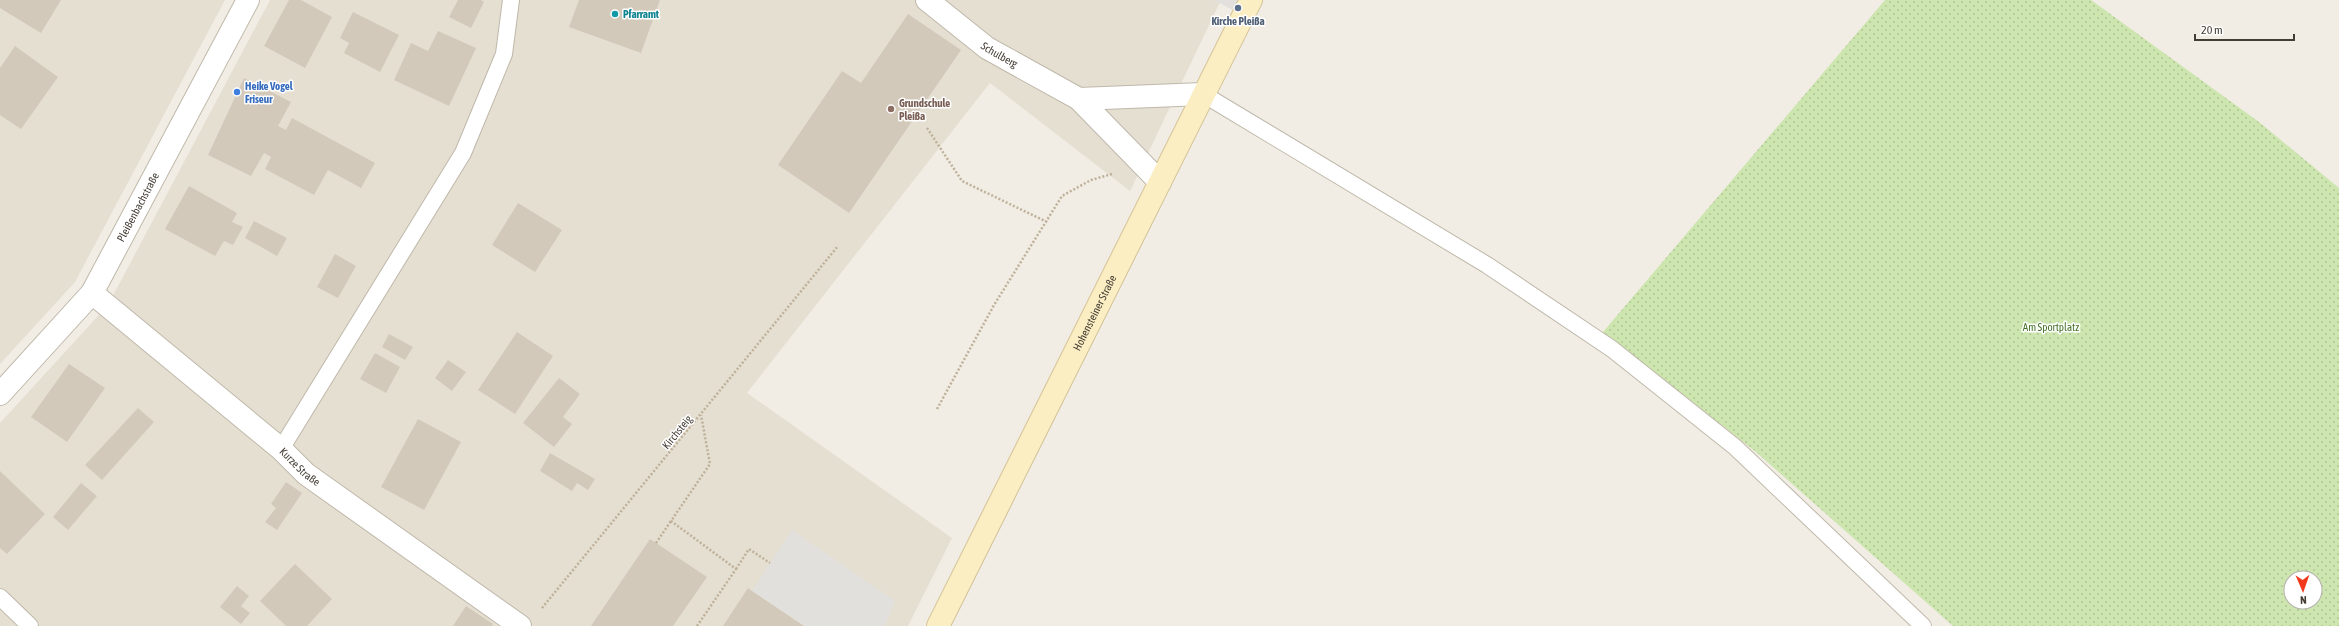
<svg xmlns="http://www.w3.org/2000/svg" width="2339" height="626" font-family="'Asap Condensed',sans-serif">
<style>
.residential{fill:#e5dfd2}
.park{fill:url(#park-dots);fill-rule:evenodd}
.parking{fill:#e2e0dd}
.building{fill:#d3c9ba}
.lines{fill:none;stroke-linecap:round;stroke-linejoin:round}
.service-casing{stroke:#bfb8aa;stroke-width:18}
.minor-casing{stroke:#bfb8aa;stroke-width:24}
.tertiary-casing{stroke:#bfb8aa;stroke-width:24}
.secondary-casing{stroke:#d3c298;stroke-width:24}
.path{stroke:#beb099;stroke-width:2.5;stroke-dasharray:2 2;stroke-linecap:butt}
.service{stroke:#fff;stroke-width:16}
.minor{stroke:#fff;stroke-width:22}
.tertiary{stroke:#fff;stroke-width:22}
.secondary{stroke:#fceec3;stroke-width:22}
.service-dot{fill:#5c6f8a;stroke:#fff;stroke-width:1.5}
.culture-dot{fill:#0f9aa8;stroke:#fff;stroke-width:1.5}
.shop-dot{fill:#3f7fe0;stroke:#fff;stroke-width:1.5}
.education-dot{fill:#8d6e63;stroke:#fff;stroke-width:1.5}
.labels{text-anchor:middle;stroke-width:3;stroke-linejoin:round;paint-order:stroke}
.culture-label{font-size:11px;font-weight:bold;fill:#0d838f;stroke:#fff;text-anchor:start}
.service-label{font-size:11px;font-weight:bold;fill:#4e5e75;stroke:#fff}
.street-label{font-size:11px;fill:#433d34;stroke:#fff}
.shop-label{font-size:11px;font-weight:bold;fill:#366cbe;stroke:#fff;text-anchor:start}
.education-label{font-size:11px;font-weight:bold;fill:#785e54;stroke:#fff;text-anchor:start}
.park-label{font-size:11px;fill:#46722a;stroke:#fff}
</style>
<defs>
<pattern id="park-dots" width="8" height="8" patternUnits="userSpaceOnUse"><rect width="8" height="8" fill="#cde5ae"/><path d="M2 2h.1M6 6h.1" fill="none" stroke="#b1c596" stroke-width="1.8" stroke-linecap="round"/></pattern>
</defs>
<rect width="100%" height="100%" fill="#f1ede4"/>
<!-- residential -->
<path class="residential" d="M0 0H225L75 282 0 364Z
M270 0H1221L1130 191 990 83 747 393 952 538 908 626H0V423L108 305Z"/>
<!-- park -->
<path class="park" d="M1885 0H2091L2259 122 2339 188V626H1953L1756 452 1603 332ZM2291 578H2315V602H2291Z"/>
<!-- parking -->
<path class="parking" d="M1213 0H1251L1243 15Z
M792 530 895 601 885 626H804L752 591Z"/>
<!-- building -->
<path class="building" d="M0 0H61L41 33 0 8Z
M289 0H301L332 17 305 68 264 46Z
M458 0H481L484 2 471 28 449 17Z
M579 0H660L641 53 569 27Z
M353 12 399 35 380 72 344 53 349 43 340 38Z
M908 14 961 50 849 213 778 165 842 71 861 83Z
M438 31 476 48 449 106 394 80 411 43 428 51Z
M15 46 58 77 21 129 0 115V68Z
M244 78 291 102 278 126 286 130 292 118 375 163 361 188 328 170 314 195 265 169 271 157 264 153 251 176 208 155Z
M189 186 237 213 232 222 243 227 233 245 224 241 215 256 165 229Z
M518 203 562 230 535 272 492 245Z
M254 221 287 238 277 256 245 238Z
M335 254 356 266 338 298 317 287Z
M517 332 553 356 515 414 478 390Z
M389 334 413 347 405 360 382 347Z
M375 353 400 367 386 393 360 379Z
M448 360 466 372 452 391 435 378Z
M69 364 105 388 67 442 31 417Z
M559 378 580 394 563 417 572 424 554 447 523 423Z
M138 408 154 422 102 480 85 465Z
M418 419 461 442 424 510 381 487Z
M550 453 595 479 588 490 577 483 572 491 540 471Z
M0 471 45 514 7 554 0 548Z
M286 482 302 493 277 530 265 522 276 508 271 504Z
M81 483 97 496 68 530 53 517Z
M650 539 707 577 673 626H591Z
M295 564 332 599 307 626H286L260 601Z
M237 586 249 596 241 606 250 613 241 624 220 607Z
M748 588 752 591 804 626H723Z
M466 606 493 624 492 626H453Z"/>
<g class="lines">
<!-- service casing -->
<g class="service-casing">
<path id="service" d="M1203 94 1487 265 1612 349 1735 447 1923 626
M281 449 463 153 504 54 511 0
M0 597 30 626"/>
</g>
<!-- minor casing -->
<g class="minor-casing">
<g id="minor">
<path id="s1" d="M927 0 987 48 1079 99 1160 182"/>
<path d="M1079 99 1203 94"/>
<path id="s2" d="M92 293 281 449 306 474 520 626"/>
</g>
</g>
<!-- tertiary casing -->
<g class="tertiary-casing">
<g id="tertiary">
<path id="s3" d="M0 394 92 293 248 0"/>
</g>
</g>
<!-- secondary casing -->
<g class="secondary-casing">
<g id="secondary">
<path id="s4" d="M938 626 1251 0"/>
</g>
</g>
<!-- path -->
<path class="path" d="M927 128 962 181 1047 222
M937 409 994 305 1062 196 1091 180 1112 174
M656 543 671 521
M736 569 749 549 770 563
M542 608 838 246
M697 626 736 569 671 521 710 464 701 415"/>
<!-- service -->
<use href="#service" class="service"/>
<!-- minor -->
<use href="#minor" class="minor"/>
<!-- tertiary -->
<use href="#tertiary" class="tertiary"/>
<!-- secondary -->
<use href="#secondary" class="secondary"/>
</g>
<!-- markers -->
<circle class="service-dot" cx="1238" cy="8" r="4"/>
<circle class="culture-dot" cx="615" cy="14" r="4"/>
<circle class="shop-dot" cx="237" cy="92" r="4"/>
<circle class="education-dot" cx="891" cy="109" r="4"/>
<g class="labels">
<!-- culture labels -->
<g class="culture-label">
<text x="623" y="18">Pfarramt</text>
</g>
<!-- service labels -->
<g class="service-label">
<text x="1238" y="25">Kirche Pleißa</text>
</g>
<!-- street labels -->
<g class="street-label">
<text dy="4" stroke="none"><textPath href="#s1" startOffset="91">Schulberg</textPath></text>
<text dy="4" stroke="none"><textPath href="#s3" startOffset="234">Pleißenbachstraße</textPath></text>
<text dy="4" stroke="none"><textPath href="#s4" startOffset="350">Hohensteiner Straße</textPath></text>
<text transform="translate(677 432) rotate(-51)" y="4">Kirchsteig</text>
<text dy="4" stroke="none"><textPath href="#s2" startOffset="271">Kurze Straße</textPath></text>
</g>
<!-- shop labels -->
<g class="shop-label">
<text x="245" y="90">Heike Vogel<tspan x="245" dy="13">Friseur</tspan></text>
</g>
<!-- education labels -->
<g class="education-label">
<text x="899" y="107">Grundschule<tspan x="899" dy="13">Pleißa</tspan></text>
</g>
<!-- park labels -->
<g class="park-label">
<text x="2051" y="331">Am Sportplatz</text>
</g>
</g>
<!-- north arrow -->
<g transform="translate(2303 590) rotate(178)"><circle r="19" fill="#ffffff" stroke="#b4b1ae"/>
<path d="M0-3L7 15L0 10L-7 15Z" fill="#f2391b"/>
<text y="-6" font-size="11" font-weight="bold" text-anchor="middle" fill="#433d34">N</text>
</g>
<!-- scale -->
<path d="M2195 34v6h99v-6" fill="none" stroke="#433d34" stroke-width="2"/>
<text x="2201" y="34" font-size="12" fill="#433d34" stroke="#ffffff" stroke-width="3" paint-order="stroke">20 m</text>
</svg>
